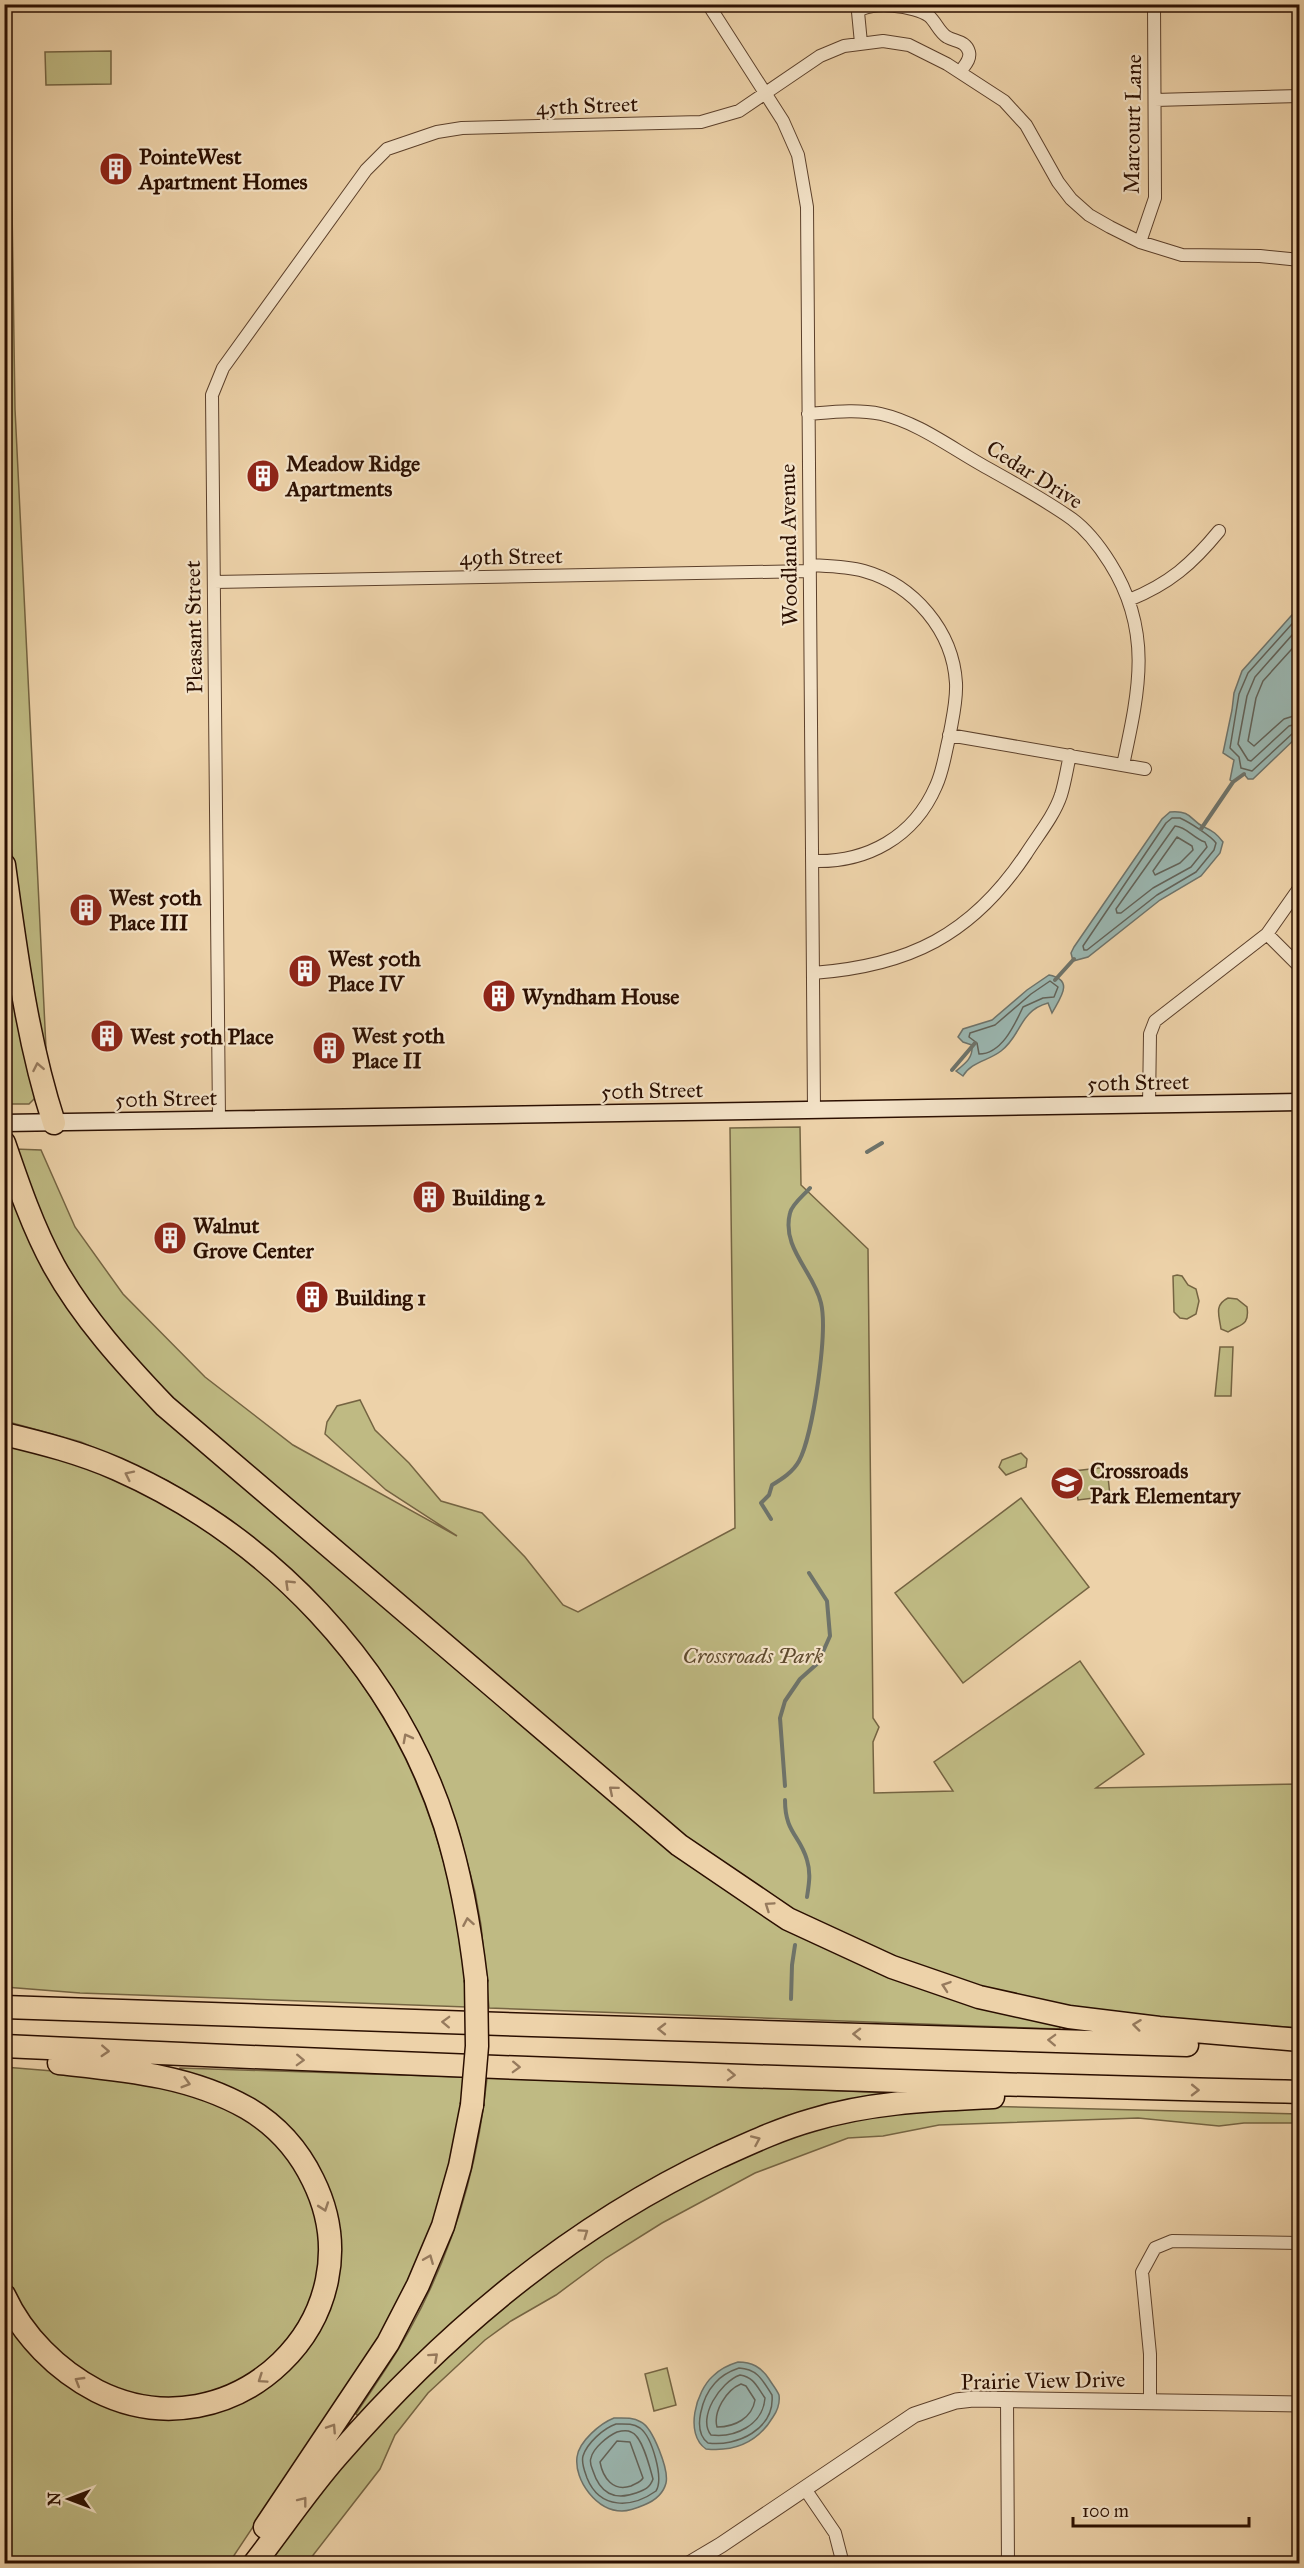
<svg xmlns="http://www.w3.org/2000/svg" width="1304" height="2568" font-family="'IM FELL Great Primer',serif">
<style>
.green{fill:#bfba83;stroke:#756442;stroke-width:1.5}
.water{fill:#9ab6b0;stroke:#6e736a;stroke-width:1.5}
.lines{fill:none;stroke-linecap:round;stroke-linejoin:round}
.shore{stroke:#626258;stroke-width:1.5}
.stream{stroke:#6e736a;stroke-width:4}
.minor-casing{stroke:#5c402b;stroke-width:14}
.tertiary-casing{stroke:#5c402b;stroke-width:17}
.secondary-casing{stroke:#2b0f01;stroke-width:19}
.motorway-casing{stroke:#2b0f01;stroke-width:25}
.minor{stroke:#f3e2c7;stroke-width:12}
.tertiary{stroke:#f3e2c7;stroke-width:15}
.secondary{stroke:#f3e2c7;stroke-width:16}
.motorway{stroke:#edd2a9;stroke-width:22}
.motorway-bridge-casing{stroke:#2b0f01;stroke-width:25;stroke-linecap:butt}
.motorway-bridge{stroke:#edd2a9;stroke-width:22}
.oneway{stroke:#967a5d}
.labels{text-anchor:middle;stroke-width:4.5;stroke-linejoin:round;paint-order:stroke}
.street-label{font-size:22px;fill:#2b0f01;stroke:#f3e2c7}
.poi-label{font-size:22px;font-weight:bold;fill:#2b0f01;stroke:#f3e2c7;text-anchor:start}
.park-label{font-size:22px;font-style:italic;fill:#5f4b2e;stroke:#f3e2c7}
</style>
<rect width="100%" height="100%" fill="#edd2a9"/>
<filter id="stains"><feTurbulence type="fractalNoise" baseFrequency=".00333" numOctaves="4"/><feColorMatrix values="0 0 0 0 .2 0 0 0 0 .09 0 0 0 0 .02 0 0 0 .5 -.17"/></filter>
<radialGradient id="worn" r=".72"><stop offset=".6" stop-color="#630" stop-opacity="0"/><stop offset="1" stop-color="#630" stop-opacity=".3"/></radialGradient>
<!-- green -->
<path class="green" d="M4 5H9L15 409 47 1069 14 870 4 791Z
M111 51V84L46 85 45 52Z
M4 919 35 1098 29 1104H5Z
M800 1127 801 1185 868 1249 873 1718 879 1727 873 1742 874 1793 953 1791 934 1762 1080 1661 1144 1754 1096 1788 1299 1784V2028L1061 2010 929 1974 772 1901 594 1767 135 1365 61 1262 15 1149 41 1150 75 1227 123 1294 205 1377 293 1445 457 1536 386 1490 325 1434 327 1422 337 1406 360 1400 375 1430 409 1463 441 1501 482 1513 525 1557 563 1605 578 1612 735 1528 730 1128Z
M4 1164 88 1326 759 1909 1059 2023 1060 2029 489 2008 481 1925 475 1892 458 1828 333 1613 286 1565 257 1541 231 1520 168 1481 81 1442 5 1421Z
M1177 1275 1182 1276 1188 1285 1196 1289 1199 1301 1196 1314 1187 1319 1180 1318 1174 1312 1173 1276Z
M1228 1298 1237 1299 1247 1307C1250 1327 1239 1324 1228 1332L1221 1329C1219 1315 1214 1305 1228 1298Z
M1220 1347H1233L1231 1396H1215Z
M4 1444C46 1454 86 1466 125 1484 167 1503 204 1528 240 1556 387 1672 455 1823 467 2007L80 1993 5 1987Z
M1021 1453 1027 1459 1026 1467 1006 1475 999 1467 1002 1460Z
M1107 1467 1110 1496 1078 1500 1074 1471Z
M1021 1498 1089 1587 963 1683 895 1593Z
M4 2067 53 2071 175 2089 241 2114 275 2140 312 2192 323 2257 306 2319 253 2378 180 2402 116 2392 51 2350 13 2296 5 2274Z
M180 2068 465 2077 462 2105 442 2199 422 2252 381 2334 229 2563H5L4 2310 73 2386 223 2409 330 2298 307 2153 179 2073Z
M487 2078 897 2093 655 2182 362 2419 356 2414C374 2386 394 2359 410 2329 453 2251 478 2167 487 2078Z
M975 2106 1299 2114V2123H1244L1219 2126 1138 2118 939 2125 883 2136 848 2138 755 2173 662 2223 606 2258 556 2295 511 2321 485 2340 428 2393 395 2435 380 2469 307 2563 264 2564 344 2459 470 2330 621 2218 769 2143 860 2118Z
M667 2368 676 2405 654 2411 645 2374Z"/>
<!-- water -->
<path class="water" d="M1299 607V735L1253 779H1248L1244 774 1233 782 1230 780 1234 760 1223 753 1232 710 1234 693 1242 671Z
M1170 812C1193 810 1190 821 1204 827 1213 831 1217 834 1223 842L1220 853 1201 876 1160 900 1088 957 1073 961 1071 953 1074 947 1162 819Z
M1049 975C1075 980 1060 998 1052 1013L1048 1003C1019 1011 1022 1035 1001 1051 988 1061 971 1062 963 1076L956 1071C966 1063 973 1058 972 1045L963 1042 958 1037 963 1029 992 1020 1027 990Z
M738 2362C752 2362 761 2367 769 2379 772 2384 777 2390 779 2395 780 2402 777 2411 773 2417 758 2442 735 2452 706 2449 684 2434 696 2391 713 2376 720 2369 728 2365 738 2362Z
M614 2418C624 2418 632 2417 641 2422 653 2428 669 2470 666 2483 663 2495 654 2501 644 2505 637 2508 630 2511 622 2511 597 2511 574 2481 577 2457 579 2441 601 2423 614 2418Z"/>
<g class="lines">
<!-- shore -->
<path class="shore" d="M1300 615 1248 673 1239 694 1230 748 1239 757 1241 768 1252 771 1293 733 1300 731
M1300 626 1255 677 1247 696 1238 744 1248 760 1251 761 1289 726 1300 723
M1300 640 1263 681 1256 698 1248 741 1254 746 1284 719 1300 714
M1180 818C1189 822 1211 836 1216 843L1214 850 1196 872 1157 895 1087 950H1084L1083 946 1166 823 1172 818Z
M1175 826C1187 827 1193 838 1205 842L1207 847 1191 867 1153 888 1121 913H1117L1116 909Z
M1177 837 1192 846 1193 850 1180 863 1155 875 1153 871Z
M1050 981 1058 987 1054 997 1043 998 1023 1007C1015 1024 1002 1054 979 1054L977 1043 969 1037 970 1033 995 1025 1031 994Z
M739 2368C758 2369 763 2381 772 2395 775 2429 737 2447 708 2443 691 2430 703 2396 715 2383 722 2375 730 2371 739 2368Z
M740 2375C754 2377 757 2387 765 2398 763 2425 735 2438 711 2435 697 2418 720 2382 740 2375Z
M741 2384 746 2386 755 2400C752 2418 735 2427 717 2427 713 2412 726 2390 741 2384Z
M616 2424C625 2424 632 2423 640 2428 652 2437 664 2478 656 2491 632 2508 600 2510 587 2478 585 2472 581 2463 583 2456 587 2443 604 2428 616 2424Z
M617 2432C621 2431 627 2430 631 2432 642 2435 650 2468 653 2479 650 2488 644 2490 636 2493 614 2501 600 2493 593 2471 592 2468 589 2462 591 2458 593 2448 608 2436 617 2432Z
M617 2441 630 2442 643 2478C640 2483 636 2483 631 2486 613 2492 603 2478 600 2462Z"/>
<!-- stream -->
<path class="stream" d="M1201 829 1233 782 1244 774
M1055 980 1074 959
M952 1070 975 1043
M867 1152 882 1143
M771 1519 761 1503 769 1495 772 1485C782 1479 793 1472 799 1461 813 1435 828 1332 821 1303 814 1272 781 1248 790 1213 792 1204 804 1195 810 1188
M785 1786 780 1718 785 1701 800 1679 818 1663 830 1636 827 1601 809 1573
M785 1800C785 1833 800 1835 807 1860 811 1873 809 1884 807 1897
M791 1999 792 1965 795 1945"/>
<!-- minor casing -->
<g class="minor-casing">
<path id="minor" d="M708 4 783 121 798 155 807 207 814 1110
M861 43 858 12C870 0 916 6 929 16 936 22 939 32 947 37 956 42 966 41 969 52 971 60 964 66 960 72
M1155 100 1300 96
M1140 242 1155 198 1154 4
M808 414C833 412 857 409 881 414 917 422 950 447 982 465 1012 482 1044 499 1072 519 1087 530 1100 547 1110 563 1153 631 1139 691 1123 765
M810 565C828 566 847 566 864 571 914 585 953 631 956 683 957 702 952 720 949 738 945 754 943 771 936 786 914 837 867 863 812 861
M214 582 810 571
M1129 600C1169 584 1192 564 1219 531
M949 735 1145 769
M1267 934 1300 967
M813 973C909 966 972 935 1026 854 1038 835 1054 816 1061 795 1065 782 1067 768 1070 755
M1149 1105 1150 1034 1155 1021 1267 934 1300 887
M219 1120 212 395 223 368 366 170 387 149 437 132 462 128 701 122 739 111 820 56 844 46 883 41 909 45 947 64 1004 101 1026 125 1058 182 1071 199 1089 215 1110 227 1140 242 1182 255 1260 256 1300 260
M1007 2399 1008 2564
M1150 2402V2354L1142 2272 1155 2248 1172 2241 1300 2243
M805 2489 835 2533 843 2564"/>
</g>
<!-- tertiary casing -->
<g class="tertiary-casing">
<path id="tertiary" d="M689 2564 721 2545 914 2415 956 2401 973 2399 1300 2404"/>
</g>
<!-- secondary casing -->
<g class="secondary-casing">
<path id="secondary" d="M4 1123 1300 1102"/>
</g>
<!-- motorway casing -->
<g class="motorway-casing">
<path id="motorway" d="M4 865C16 952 27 1040 54 1123
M4 1143C18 1184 33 1228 54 1266 83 1318 124 1363 165 1406L679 1845 788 1919 892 1967 979 1997 1069 2017 1159 2028 1300 2040
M4 1434C42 1443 81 1453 117 1469 268 1536 394 1666 445 1825 461 1876 470 1928 476 1980
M4 2007 532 2025 1187 2045
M4 2046C436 2066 868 2082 1300 2092
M4 2295C23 2336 57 2370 97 2391 232 2459 381 2317 313 2180 298 2149 276 2125 247 2108 189 2075 123 2070 59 2063
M265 2527 388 2343 418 2285 443 2226 460 2166 472 2105
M254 2564C282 2528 308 2489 338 2455 444 2333 572 2226 719 2157 750 2143 780 2129 812 2120 871 2102 932 2100 993 2097"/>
</g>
<!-- minor -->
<use href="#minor" class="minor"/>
<!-- tertiary -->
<use href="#tertiary" class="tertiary"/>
<!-- secondary -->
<use href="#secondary" class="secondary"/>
<!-- motorway -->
<use href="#motorway" class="motorway"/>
<!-- motorway-bridge casing -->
<g class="motorway-bridge-casing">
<path id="motorway-bridge" d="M472 2105 477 2046 476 1980"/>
</g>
<!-- motorway-bridge -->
<use href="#motorway-bridge" class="motorway-bridge"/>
</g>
<!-- one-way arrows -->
<defs><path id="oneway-chevron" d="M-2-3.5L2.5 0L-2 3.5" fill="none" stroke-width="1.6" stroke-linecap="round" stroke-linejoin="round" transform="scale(1.5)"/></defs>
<g class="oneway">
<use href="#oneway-chevron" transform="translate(38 1067) rotate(-101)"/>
<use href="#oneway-chevron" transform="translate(129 1475) rotate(-154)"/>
<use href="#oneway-chevron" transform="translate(289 1584) rotate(-136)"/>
<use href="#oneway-chevron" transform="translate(407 1738) rotate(-118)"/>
<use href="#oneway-chevron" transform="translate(613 1790) rotate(-140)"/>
<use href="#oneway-chevron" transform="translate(769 1906) rotate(-146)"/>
<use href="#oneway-chevron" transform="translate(468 1922) rotate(-100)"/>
<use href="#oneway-chevron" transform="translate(946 1986) rotate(-161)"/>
<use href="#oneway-chevron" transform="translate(446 2022) rotate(-178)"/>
<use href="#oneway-chevron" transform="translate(1137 2025) rotate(-173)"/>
<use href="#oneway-chevron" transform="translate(662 2029) rotate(-179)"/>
<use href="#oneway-chevron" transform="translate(857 2034) rotate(-179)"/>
<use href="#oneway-chevron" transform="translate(1052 2040) rotate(-178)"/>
<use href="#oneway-chevron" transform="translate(105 2051) rotate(3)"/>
<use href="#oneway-chevron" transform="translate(300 2060) rotate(2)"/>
<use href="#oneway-chevron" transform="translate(516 2067) rotate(2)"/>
<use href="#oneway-chevron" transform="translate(731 2075) rotate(2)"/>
<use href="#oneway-chevron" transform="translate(186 2083) rotate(16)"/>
<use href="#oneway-chevron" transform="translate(1195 2090) rotate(1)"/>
<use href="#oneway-chevron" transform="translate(756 2140) rotate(-24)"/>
<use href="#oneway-chevron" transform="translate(324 2207) rotate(71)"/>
<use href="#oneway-chevron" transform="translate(584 2233) rotate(-35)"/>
<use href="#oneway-chevron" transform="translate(429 2259) rotate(-68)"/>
<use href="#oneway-chevron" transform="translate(434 2357) rotate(-42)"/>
<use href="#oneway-chevron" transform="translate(262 2379) rotate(146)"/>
<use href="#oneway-chevron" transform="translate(79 2381) rotate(-149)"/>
<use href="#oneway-chevron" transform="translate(332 2428) rotate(-57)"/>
<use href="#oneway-chevron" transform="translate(303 2501) rotate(-52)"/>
</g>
<!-- icons -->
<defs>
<g id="building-disc" transform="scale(1.725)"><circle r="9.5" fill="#8f2418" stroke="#f3e2c7"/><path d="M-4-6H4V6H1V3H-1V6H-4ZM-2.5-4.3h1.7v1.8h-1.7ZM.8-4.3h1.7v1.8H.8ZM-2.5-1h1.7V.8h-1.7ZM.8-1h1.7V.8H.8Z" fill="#fff"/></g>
<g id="school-disc" transform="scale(1.725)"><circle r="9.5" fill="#8f2418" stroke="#f3e2c7"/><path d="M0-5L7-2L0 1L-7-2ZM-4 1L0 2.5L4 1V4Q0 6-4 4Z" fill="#fff"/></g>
</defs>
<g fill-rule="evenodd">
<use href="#building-disc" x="116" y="169"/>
<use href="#building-disc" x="263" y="476"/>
<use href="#building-disc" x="86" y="910"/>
<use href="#building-disc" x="305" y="971"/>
<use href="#building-disc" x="499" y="996"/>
<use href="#building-disc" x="107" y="1036"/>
<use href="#building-disc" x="329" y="1048"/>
<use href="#building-disc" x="429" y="1197"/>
<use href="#building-disc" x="170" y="1238"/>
<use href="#building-disc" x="312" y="1297"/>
<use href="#school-disc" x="1067" y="1483"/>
</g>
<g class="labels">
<!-- street labels -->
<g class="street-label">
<text transform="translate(587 105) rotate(-2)" y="8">45th Street</text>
<text transform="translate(1132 124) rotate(-89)" y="8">Marcourt Lane</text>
<text transform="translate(1035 474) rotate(32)" y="8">Cedar Drive</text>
<text transform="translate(788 545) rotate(-91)" y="8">Woodland Avenue</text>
<text transform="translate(511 556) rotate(-1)" y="8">49th Street</text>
<text transform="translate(193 627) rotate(-91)" y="8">Pleasant Street</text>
<text transform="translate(1138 1082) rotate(-1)" y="8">50th Street</text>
<text transform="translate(652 1090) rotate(-1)" y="8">50th Street</text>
<text transform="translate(166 1098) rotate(-1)" y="8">50th Street</text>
<text transform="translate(1043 2380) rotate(-1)" y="8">Prairie View Drive</text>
</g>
<!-- poi labels -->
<g class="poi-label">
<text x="139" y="164">PointeWest<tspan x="139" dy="25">Apartment Homes</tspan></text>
<text x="286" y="471">Meadow Ridge<tspan x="286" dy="25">Apartments</tspan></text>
<text x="109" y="905">West 50th<tspan x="109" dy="25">Place III</tspan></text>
<text x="328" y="966">West 50th<tspan x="328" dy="25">Place IV</tspan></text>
<text x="522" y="1004">Wyndham House</text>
<text x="352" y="1043">West 50th<tspan x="352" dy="25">Place II</tspan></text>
<text x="130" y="1044">West 50th Place</text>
<text x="452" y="1205">Building 2</text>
<text x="193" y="1233">Walnut<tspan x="193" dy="25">Grove Center</tspan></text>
<text x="335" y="1305">Building 1</text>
<text x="1090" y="1478">Crossroads<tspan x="1090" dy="25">Park Elementary</tspan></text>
</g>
<!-- park labels -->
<g class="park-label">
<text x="753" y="1663">Crossroads Park</text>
</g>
</g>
<!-- margin -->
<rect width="1304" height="2568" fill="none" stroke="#edd2a9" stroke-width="24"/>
<rect x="6" y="6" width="1292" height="2556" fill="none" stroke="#2b0f01" stroke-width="3"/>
<rect x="12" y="12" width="1280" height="2544" fill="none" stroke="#2b0f01" stroke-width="1.5"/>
<!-- north arrow -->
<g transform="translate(69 2499) rotate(270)" stroke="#f3e2c7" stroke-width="4.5" paint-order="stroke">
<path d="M0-4.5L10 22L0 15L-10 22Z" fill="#2b0f01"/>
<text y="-9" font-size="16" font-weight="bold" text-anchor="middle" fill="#2b0f01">N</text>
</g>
<!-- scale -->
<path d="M1073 2517v9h176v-9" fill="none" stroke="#2b0f01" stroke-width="3"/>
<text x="1082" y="2517" font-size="18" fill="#2b0f01" stroke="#f3e2c7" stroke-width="4.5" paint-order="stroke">100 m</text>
<rect width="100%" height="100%" filter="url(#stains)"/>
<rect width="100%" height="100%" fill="url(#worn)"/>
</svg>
